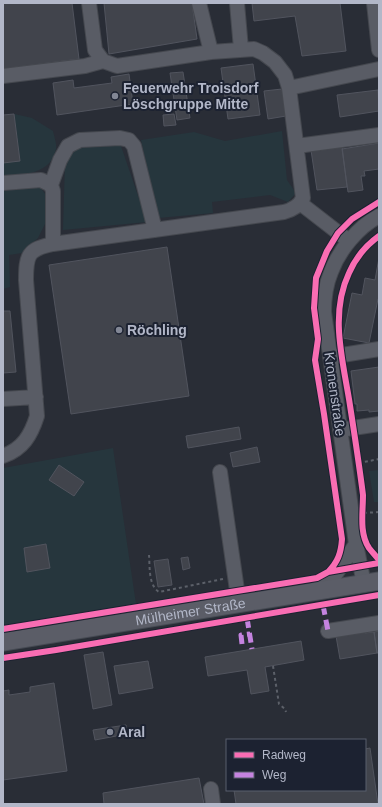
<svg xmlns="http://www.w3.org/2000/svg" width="382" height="807" font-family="Helvetica,sans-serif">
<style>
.green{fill:#26363d}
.building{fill:#41444c;stroke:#51545e}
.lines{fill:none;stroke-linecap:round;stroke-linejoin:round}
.minor-casing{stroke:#45484f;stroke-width:16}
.major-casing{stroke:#464a53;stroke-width:19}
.path{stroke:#5c6069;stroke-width:2;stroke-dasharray:3 3;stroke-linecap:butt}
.minor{stroke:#595c65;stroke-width:14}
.major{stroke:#5b5d67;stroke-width:17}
.quiet{stroke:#c483df;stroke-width:5;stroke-dasharray:10 5;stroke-linecap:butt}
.cycleway-casing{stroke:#1c2231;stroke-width:8}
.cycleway{stroke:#f96db3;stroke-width:6}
.poi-dot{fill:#828795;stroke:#1c2231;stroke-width:1.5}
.labels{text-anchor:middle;stroke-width:4;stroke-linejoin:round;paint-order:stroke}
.poi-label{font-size:14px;font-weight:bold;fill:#b2b7c8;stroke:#1c2231;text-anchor:start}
.street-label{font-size:14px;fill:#b2b7c8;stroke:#1c2231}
</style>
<rect width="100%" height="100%" fill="#292d36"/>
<!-- green -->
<path class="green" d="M14 114 32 118 53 131C54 136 57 144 56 149 51 174 24 175 3 176V163L20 160Z
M282 131 287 180 296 193 288 202 270 195 212 202 213 213 158 218 141 140 194 132 225 141Z
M108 141 121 146 147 222 63 230 65 162 77 148Z
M40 187 46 195 47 220 38 238 26 249 22 253 9 255 10 287 3 289V191Z
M113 448 136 604 3 626V468Z
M379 470V502H374L369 471Z"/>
<!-- building -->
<path class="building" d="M3 3H72L79 59 3 69Z
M104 3H192L197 39 109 54Z
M252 3H340L346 51 302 56 295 16 254 21Z
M253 64 260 115 228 119 221 68Z
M183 72 190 118 177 120 170 73Z
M129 74 133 104 57 115 53 83 73 80 74 88 112 83 111 77Z
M282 89 286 116 268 119 264 91Z
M378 90 379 111 340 117 337 95Z
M14 114 20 161 3 163V115Z
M174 114 176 125 164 126 163 115Z
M379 143V169L364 171 365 176H361L363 190 348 192 342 149Z
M342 146 347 187 317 190 311 150Z
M167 247 189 396 71 414 49 265Z
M379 258V300L378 299 369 343 343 338 352 293 362 295 365 278 375 280Z
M3 311H10L16 372 3 373Z
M379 367V411L369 412V410L357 411V404H355L351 371Z
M239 427 241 439 188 448 186 436Z
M257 447 260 462 233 467 230 453Z
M59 465 84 482 74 496 49 480Z
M46 544 50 568 27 572 24 548Z
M188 557 190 568 183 570 181 558Z
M168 559 172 585 158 587 154 561Z
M365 631V633L374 632 377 653 340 659 336 636Z
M379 631V653H377L374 632Z
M301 641 304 660 265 667 269 691 251 694 247 670 208 676 205 657Z
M103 652 112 705 93 709 84 655Z
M148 661 153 688 119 694 114 666Z
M54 683 67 771 3 780V691L9 690V695L30 692V687Z
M126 725 127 734 95 740 93 730Z
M370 748 378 804H236L234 790H365V749Z
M199 778 204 804H104L103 793Z"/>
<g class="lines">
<!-- minor casing -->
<g class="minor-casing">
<path id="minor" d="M199 3 211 52
M237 3 241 49
M374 3 379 50
M3 76 85 66 103 61
M289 88 379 69
M297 146 379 135
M3 183 41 180 51 185
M300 203 349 241
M53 244V191L51 185 60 160 68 146 80 140 120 138 129 140 134 146 155 230
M330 357 379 349
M3 399 36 397
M340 430 379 424
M3 456C23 449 31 435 37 416L26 280C26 255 28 249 53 244L284 212C292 210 300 205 303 198L289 88 285 75 275 62 263 53 254 49 211 52 117 66 103 61 95 50 89 3
M220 472 239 604
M364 584 356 544 324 312C324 299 326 284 331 272 339 250 358 227 379 216
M314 590 331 581 356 544
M328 631 379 623
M211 789 213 804"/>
</g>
<!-- major casing -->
<g class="major-casing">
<g id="major">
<path id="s1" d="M3 642 379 581"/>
</g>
</g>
<!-- path -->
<path class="path" d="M359 463 379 459
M364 513 379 512
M149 555C150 566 148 585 159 592L223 579
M273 666 279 704 285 709 286 712"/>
<!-- minor -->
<use href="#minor" class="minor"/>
<!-- major -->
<use href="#major" class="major"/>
<!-- quiet -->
<path class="quiet" d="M323 605 328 631
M247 618 252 649
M242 644 241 635 250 634"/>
<!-- cycleway casing -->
<g class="cycleway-casing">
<path id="cycleway" d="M379 236C365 246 356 257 349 273 330 313 342 357 349 399 354 431 359 463 363 495 363 512 359 533 369 548 372 552 376 556 379 560
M328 572C338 562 341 553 342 539L324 414 315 360 318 339 314 308 316 278 327 251 338 233 352 219 379 202
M3 629 317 578 328 572 379 563
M3 658 56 650 379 595"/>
</g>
<!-- cycleway -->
<use href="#cycleway" class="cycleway"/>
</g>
<!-- markers -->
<g class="poi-dot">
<circle cx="115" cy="96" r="4"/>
<circle cx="119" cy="330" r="4"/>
<circle cx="110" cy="732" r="4"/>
</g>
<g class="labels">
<!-- poi labels -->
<g class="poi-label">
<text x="123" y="93">Feuerwehr Troisdorf<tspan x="123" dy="16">Löschgruppe Mitte</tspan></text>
<text x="127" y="335">Röchling</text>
<text x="118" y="737">Aral</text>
</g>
<!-- street labels -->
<g class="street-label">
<text transform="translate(335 394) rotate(82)" y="5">Kronenstraße</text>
<text dy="5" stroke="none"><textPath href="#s1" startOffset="190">Mülheimer Straße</textPath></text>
</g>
</g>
<!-- border -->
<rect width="382" height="807" fill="none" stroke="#b2b7c8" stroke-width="8"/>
<!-- legend -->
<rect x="226" y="739" width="140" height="52" fill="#1c2231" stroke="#585e6d"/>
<rect x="234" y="752" width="20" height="6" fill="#f96db3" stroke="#585e6d"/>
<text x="262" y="759" font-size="12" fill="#b2b7c8">Radweg</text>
<rect x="234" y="772" width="20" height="6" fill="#c483df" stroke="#585e6d"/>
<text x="262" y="779" font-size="12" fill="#b2b7c8">Weg</text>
</svg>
